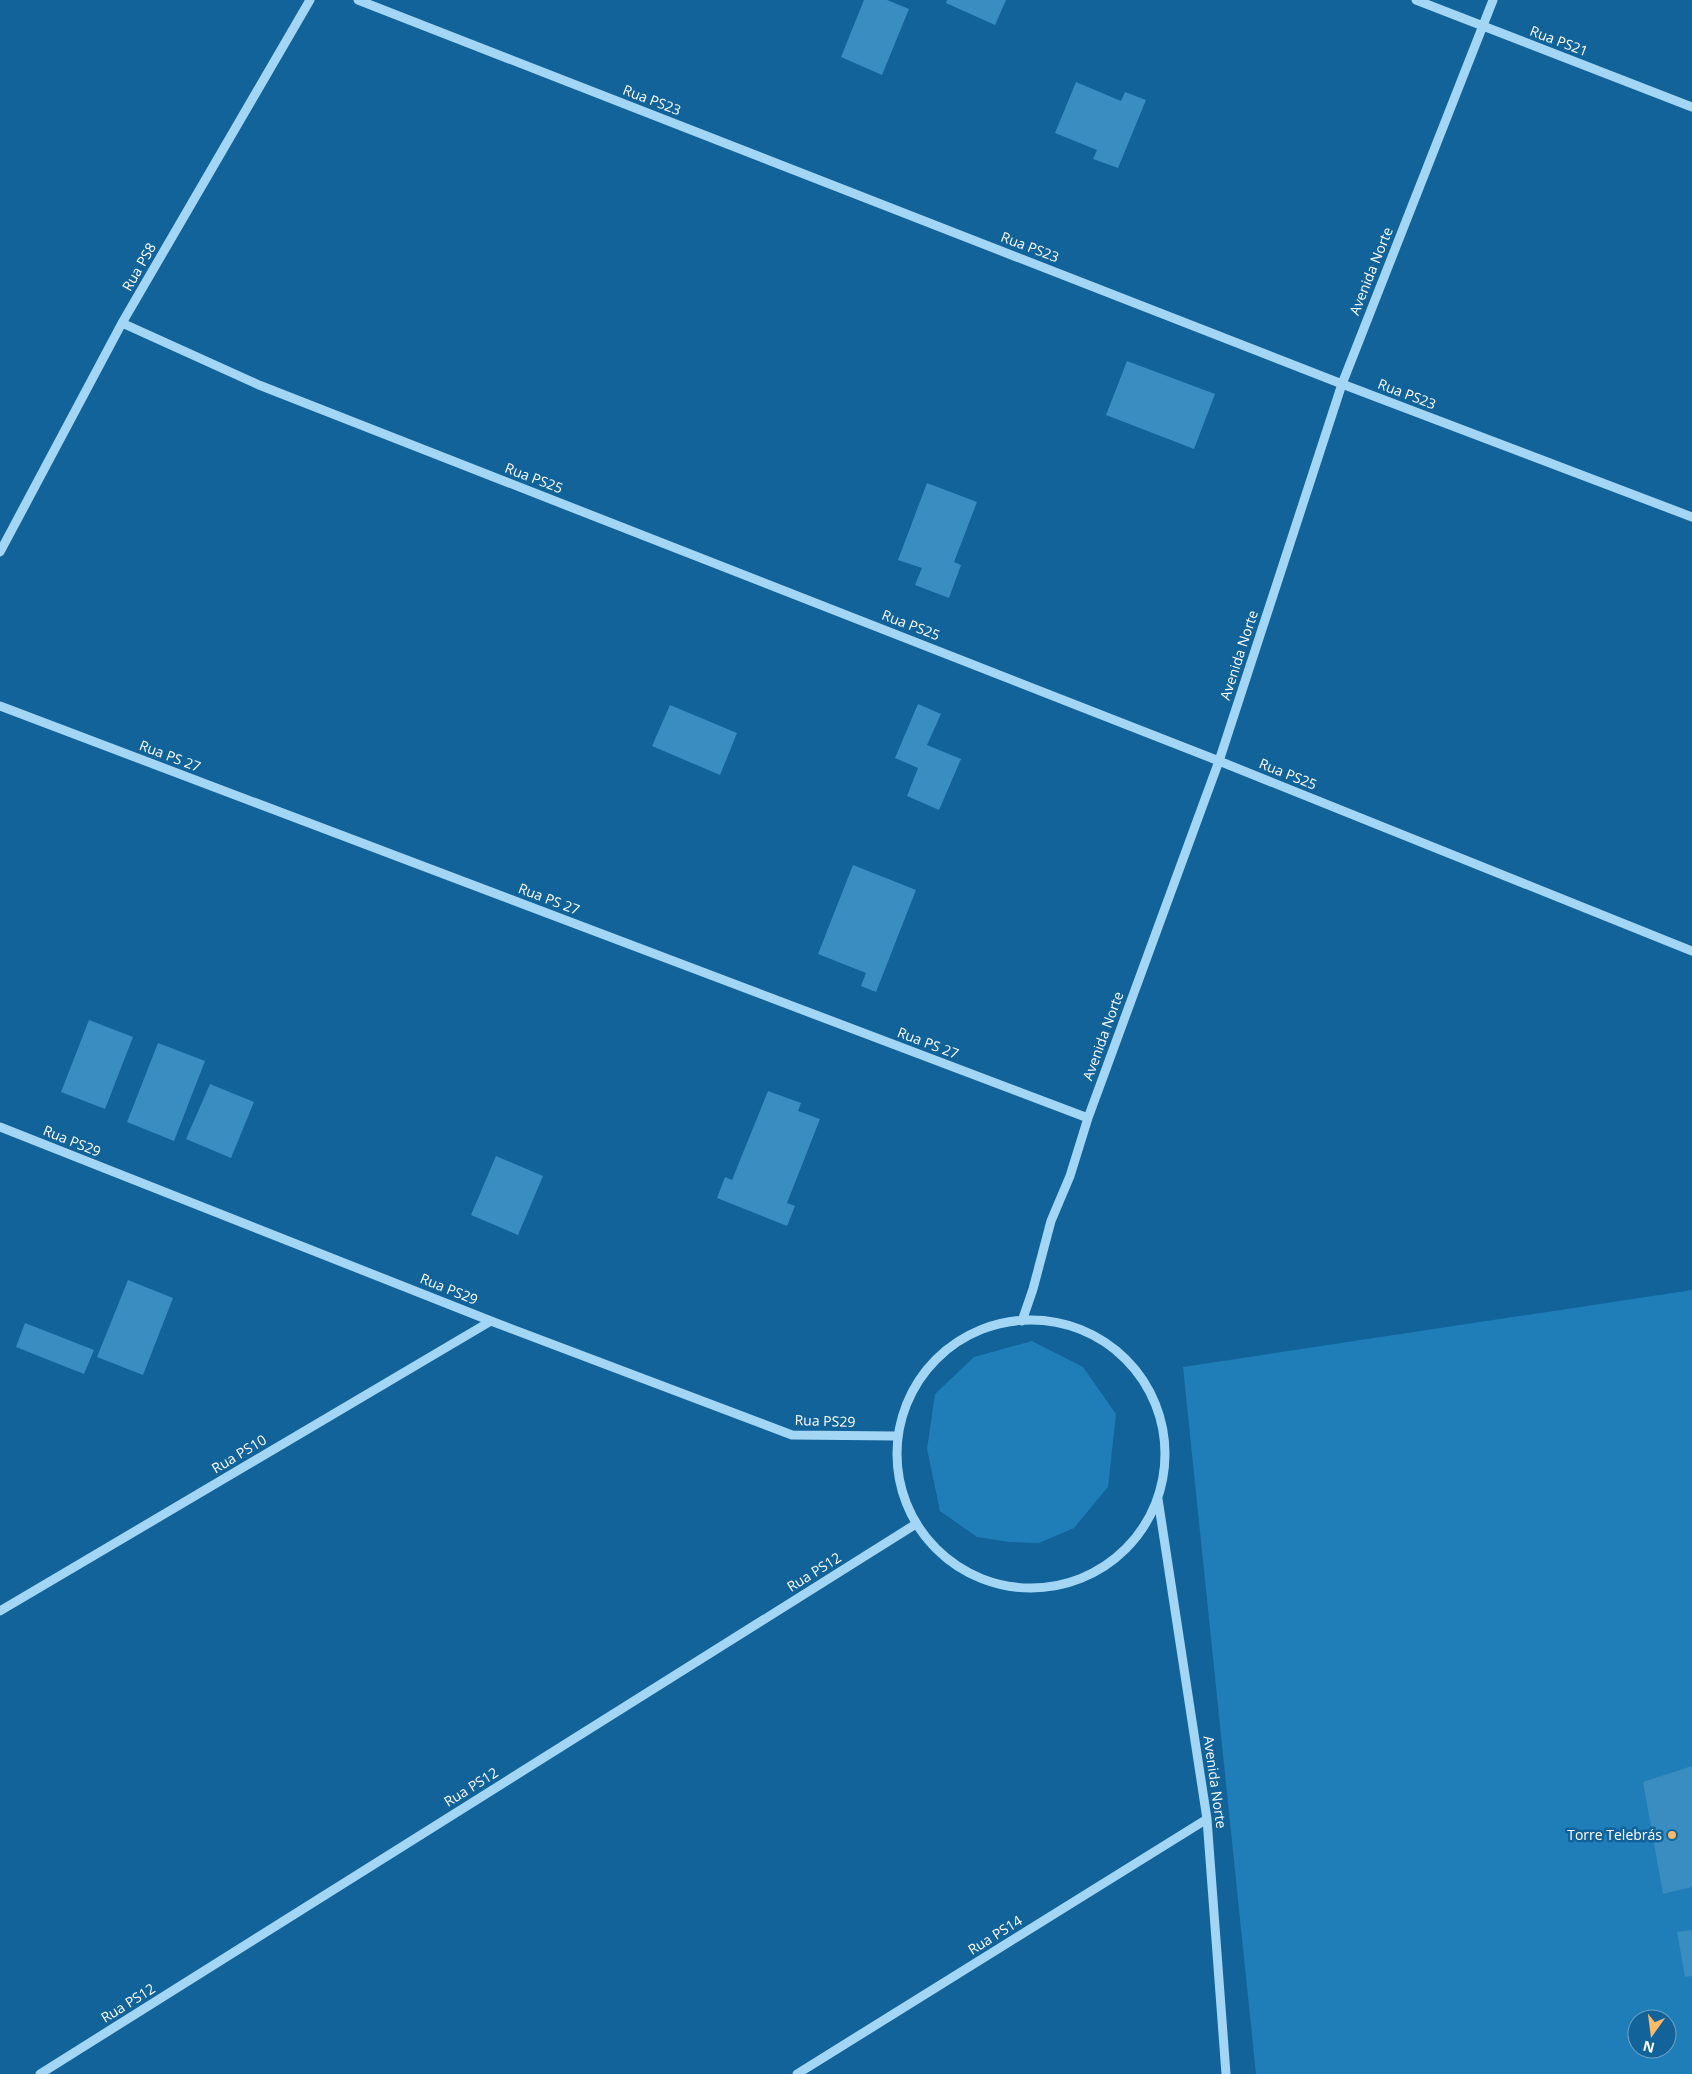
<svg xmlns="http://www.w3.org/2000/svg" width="1692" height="2074" font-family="'Open Sans',sans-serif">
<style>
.green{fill:#1f7db8;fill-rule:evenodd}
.building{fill:#398dc1}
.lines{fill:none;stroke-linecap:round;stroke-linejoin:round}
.minor{stroke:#a3d5f4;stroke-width:9}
.poi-dot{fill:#ffba67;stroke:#11639a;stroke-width:2}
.labels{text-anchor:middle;stroke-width:5;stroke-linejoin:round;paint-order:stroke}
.street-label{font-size:14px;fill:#fff;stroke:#11639a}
.poi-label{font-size:14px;fill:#fff;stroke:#11639a;text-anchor:end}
</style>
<rect width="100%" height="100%" fill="#11639a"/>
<!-- green -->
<path class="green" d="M1692 1290V2074H1256L1183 1367ZM1637 2019H1667V2049H1637Z
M1032 1341 1083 1367 1116 1414 1108 1487 1074 1528 1039 1543 1009 1542 977 1537 940 1511 927 1449 935 1394 974 1357Z"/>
<!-- building -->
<path class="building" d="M864 0H887L909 9 882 75 841 57Z
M947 0H1006L995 25 946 3Z
M1076 82 1121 101 1125 92 1146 100 1118 168 1093 159 1097 150 1055 133Z
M1127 361 1215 394 1194 449 1106 415Z
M927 483 977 502 954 562 961 565 949 598 915 585 922 568 898 560Z
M918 704 941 714 927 745 961 759 939 810 907 796 918 768 895 758Z
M670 705 737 733 720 775 652 746Z
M853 865 916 890 876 992 861 986 866 973 818 954Z
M89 1020 133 1037 105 1109 61 1092Z
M158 1043 205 1061 174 1141 127 1122Z
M210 1084 254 1102 231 1158 186 1139Z
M768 1091 801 1103 798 1111 820 1119 787 1203 795 1206 787 1226 717 1198 725 1177 732 1180Z
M496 1156 543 1176 518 1235 471 1215Z
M128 1280 173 1298 143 1375 97 1357Z
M25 1323 94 1350 84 1374 16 1347Z
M1692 1766V1887L1663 1894 1643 1782Z
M1692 1930V1976L1685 1977 1677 1932Z"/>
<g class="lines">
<!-- minor -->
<path class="minor" d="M358 0 1342 384 1692 517
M1416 0 1692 107
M122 323 259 385 1219 761 1692 951
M0 552 122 323 310 0
M0 706 1088 1118
M0 1127 491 1321 792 1435 896 1436
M897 1454a134 134 0 1 1 268 0a134 134 0 1 1-268 0Z
M1022 1321 1033 1289 1051 1221 1070 1176 1088 1118 1219 761 1342 384 1493 0
M1158 1499 1207 1819 1226 2074
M0 1611 491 1321
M40 2074 916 1524
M797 2074 1207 1819"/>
</g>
<!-- markers -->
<circle class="poi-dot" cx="1672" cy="1835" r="5"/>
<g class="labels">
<!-- street labels -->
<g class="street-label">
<text transform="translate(1559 41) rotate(21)" y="5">Rua PS21</text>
<text transform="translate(652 100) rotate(21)" y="5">Rua PS23</text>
<text transform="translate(1030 247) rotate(21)" y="5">Rua PS23</text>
<text transform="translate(139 267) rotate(-60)" y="5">Rua PS8</text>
<text transform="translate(1371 271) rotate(-68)" y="5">Avenida Norte</text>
<text transform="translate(1407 394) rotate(21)" y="5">Rua PS23</text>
<text transform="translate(534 478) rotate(21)" y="5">Rua PS25</text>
<text transform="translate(911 625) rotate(21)" y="5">Rua PS25</text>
<text transform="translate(1239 655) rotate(-72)" y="5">Avenida Norte</text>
<text transform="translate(170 756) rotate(21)" y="5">Rua PS 27</text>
<text transform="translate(1288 774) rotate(22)" y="5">Rua PS25</text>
<text transform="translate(549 899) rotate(21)" y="5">Rua PS 27</text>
<text transform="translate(1103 1036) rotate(-70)" y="5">Avenida Norte</text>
<text transform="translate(928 1043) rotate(21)" y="5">Rua PS 27</text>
<text transform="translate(72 1141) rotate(22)" y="5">Rua PS29</text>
<text transform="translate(449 1289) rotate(22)" y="5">Rua PS29</text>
<text transform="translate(825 1421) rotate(2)" y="5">Rua PS29</text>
<text transform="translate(239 1454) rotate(-31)" y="5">Rua PS10</text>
<text transform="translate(814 1572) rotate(-32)" y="5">Rua PS12</text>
<text transform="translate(1215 1782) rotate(82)" y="5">Avenida Norte</text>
<text transform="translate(471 1787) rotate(-32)" y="5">Rua PS12</text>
<text transform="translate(995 1935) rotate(-32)" y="5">Rua PS14</text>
<text transform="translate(128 2003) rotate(-32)" y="5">Rua PS12</text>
</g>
<!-- poi labels -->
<g class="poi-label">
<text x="1662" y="1840">Torre Telebrás</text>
</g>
</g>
<!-- north arrow -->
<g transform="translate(1652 2034) rotate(194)"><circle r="24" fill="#11639a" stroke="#70a1c2"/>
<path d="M0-4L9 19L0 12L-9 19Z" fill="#ffba67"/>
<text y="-8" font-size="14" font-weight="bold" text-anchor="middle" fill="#ffffff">N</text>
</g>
</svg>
